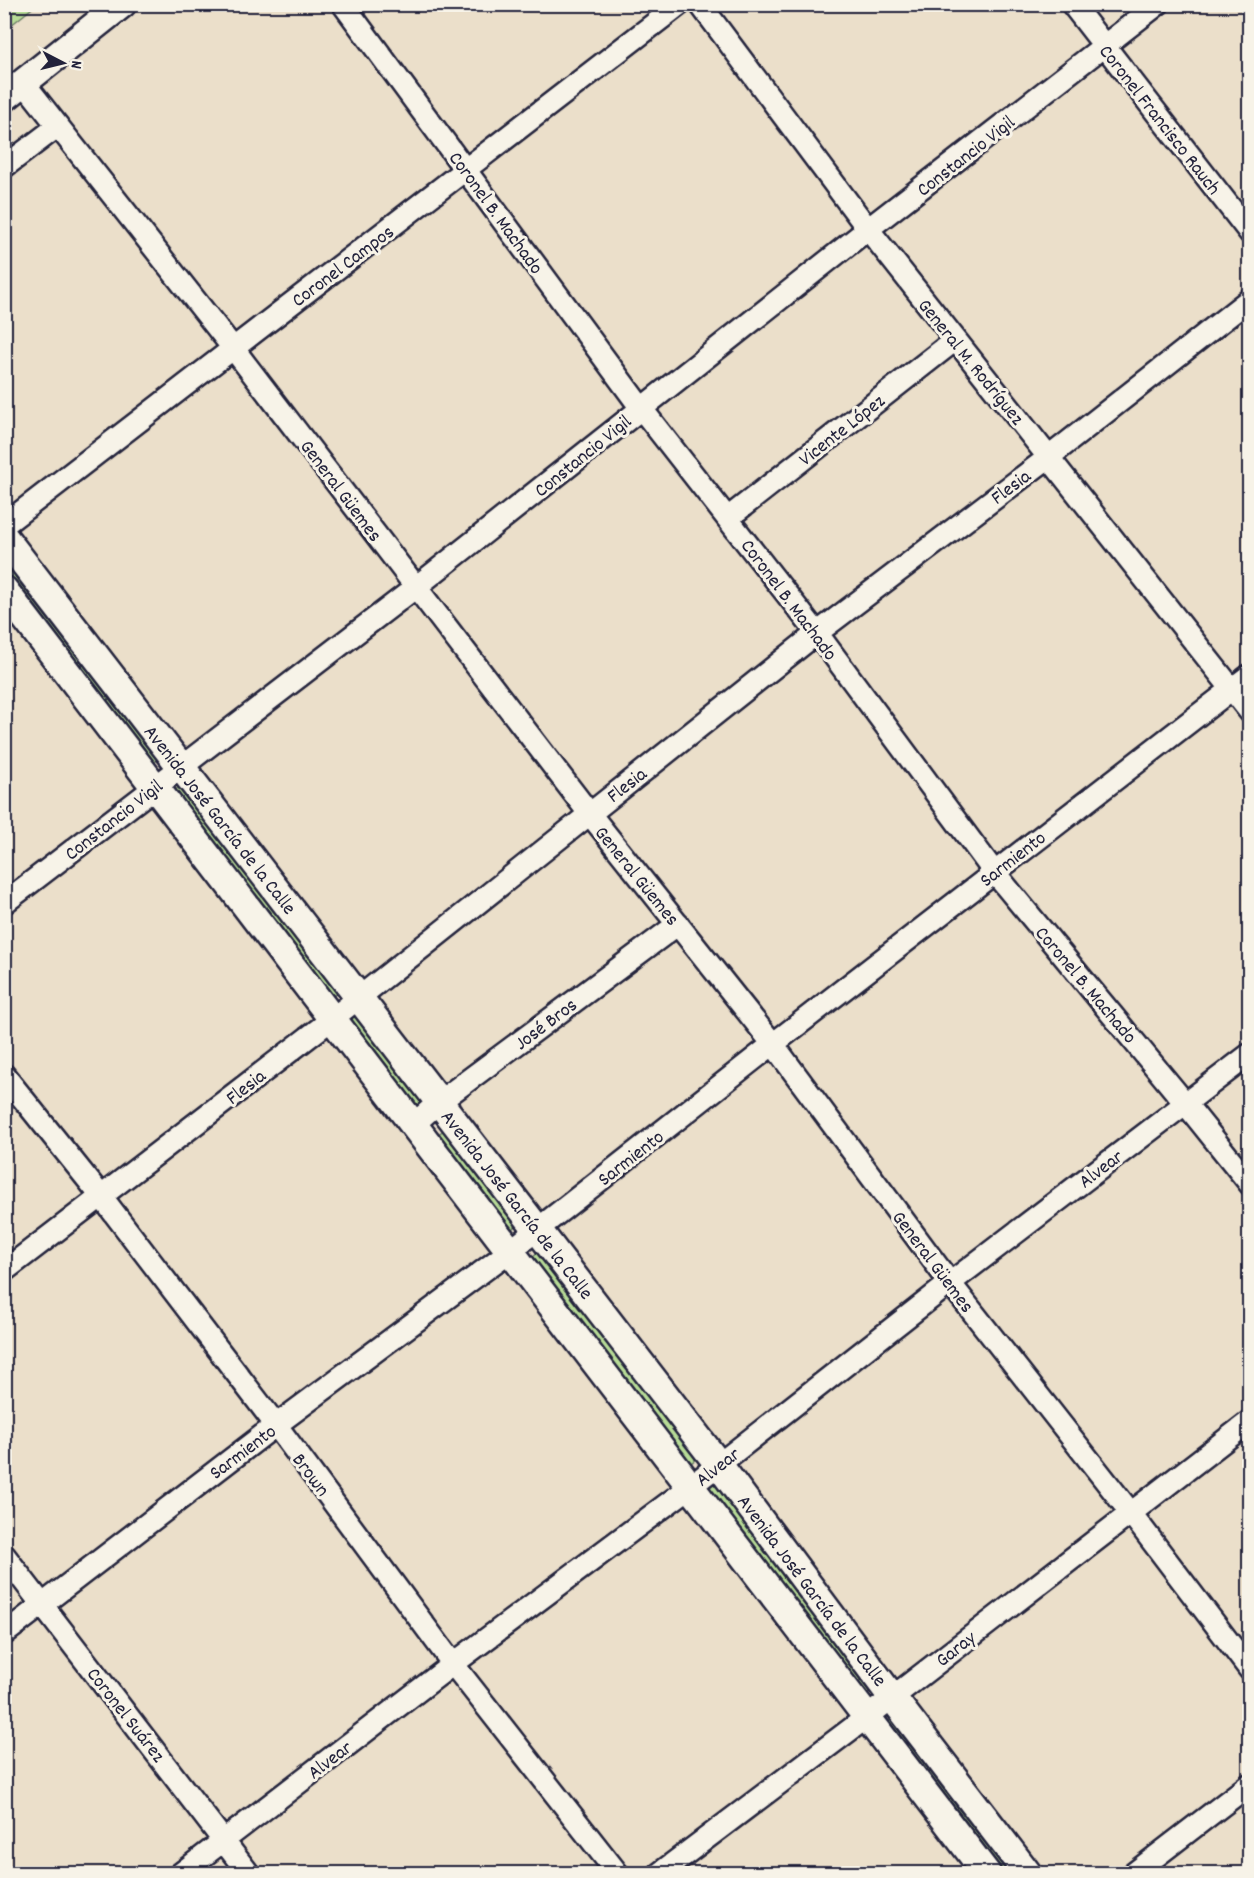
<svg xmlns="http://www.w3.org/2000/svg" width="1254" height="1878" font-family="Dekko,sans-serif">
<style>
.green{fill:#b8dc97;stroke:#6d7f69;stroke-width:1.5}
.lines{fill:none;stroke-linecap:round;stroke-linejoin:round}
.minor-casing{stroke:#22223b;stroke-width:26}
.major-casing{stroke:#22223b;stroke-width:32}
.minor{stroke:#f7f3e8;stroke-width:21}
.major{stroke:#f7f3e8;stroke-width:27}
.labels{text-anchor:middle;stroke-width:6;stroke-linejoin:round;paint-order:stroke}
.street-label{font-size:20px;fill:#22223b;stroke:#f7f3e8}
</style>
<rect width="100%" height="100%" fill="#ebdfca"/>
<filter id="ink" filterUnits="userSpaceOnUse"><feTurbulence type="fractalNoise" baseFrequency=".0167" numOctaves="2"/><feDisplacementMap in="SourceGraphic" scale="12" xChannelSelector="R" yChannelSelector="G"/><feConvolveMatrix kernelMatrix="1 2 1 2 8 2 1 2 1" color-interpolation-filters="sRGB"/></filter>
<g filter="url(#ink)">
<!-- green -->
<path class="green" d="M5 4H36V5L5 30Z
M4 555 162 756 150 766 5 580Z
M180 786 340 991 328 1001 168 796Z
M356 1012 429 1106 417 1116 343 1022Z
M445 1129 518 1224 506 1234 432 1139Z
M539 1251 700 1456 687 1466 527 1261Z
M714 1483 874 1688 861 1698 701 1493Z
M896 1715 1020 1873H1000L884 1725Z"/>
<g class="lines">
<!-- minor casing -->
<g class="minor-casing">
<path id="minor" d="M343 4 641 408 817 633 994 872 1185 1103 1250 1184
M700 4 868 229 1250 712
M1072 4 1250 233
M24 83 233 348 589 813 773 1044 950 1283 1130 1512 1250 1670
M4 167 58 126
M728 518 955 340
M4 525C229 351 455 179 680 4
M4 903 416 587 868 229 1158 4
M4 1075 101 1196 276 1425 453 1664 618 1874
M414 1124 439 1102 678 924
M4 1271 332 1019 817 633 1049 457 1250 299
M4 1555 249 1874
M4 1634 276 1425 510 1251 773 1044 1250 675
M180 1874 453 1664 690 1487 950 1283 1250 1054
M659 1874 867 1717 1250 1421
M1133 1874 1250 1784"/>
</g>
<!-- major casing -->
<g class="major-casing">
<path id="major" d="M4 98 122 4
M4 537 719 1465 892 1697 1028 1874
M4 590 987 1874"/>
</g>
<!-- minor -->
<use href="#minor" class="minor"/>
<!-- major -->
<use href="#major" class="major"/>
</g>
</g>
<g class="labels">
<!-- street labels -->
<g class="street-label">
<text transform="translate(1161 119) rotate(52)" y="7">Coronel Francisco Rauch</text>
<text transform="translate(965 155) rotate(-38)" y="7">Constancio Vigil</text>
<text transform="translate(497 212) rotate(54)" y="7">Coronel B. Machado</text>
<text transform="translate(342 265) rotate(-37)" y="7">Coronel Campos</text>
<text transform="translate(972 361) rotate(51)" y="7">General M. Rodríguez</text>
<text transform="translate(841 429) rotate(-38)" y="7">Vicente López</text>
<text transform="translate(582 455) rotate(-39)" y="7">Constancio Vigil</text>
<text transform="translate(1010 486) rotate(-37)" y="7">Flesia</text>
<text transform="translate(342 490) rotate(53)" y="7">General Güemes</text>
<text transform="translate(790 599) rotate(53)" y="7">Coronel B. Machado</text>
<text transform="translate(626 784) rotate(-38)" y="7">Flesia</text>
<text transform="translate(113 819) rotate(-38)" y="7">Constancio Vigil</text>
<text transform="translate(221 819) rotate(52)" y="7">Avenida José García de la Calle</text>
<text transform="translate(1012 858) rotate(-38)" y="7">Sarmiento</text>
<text transform="translate(638 875) rotate(51)" y="7">General Güemes</text>
<text transform="translate(1087 984) rotate(50)" y="7">Coronel B. Machado</text>
<text transform="translate(545 1023) rotate(-37)" y="7">José Bros</text>
<text transform="translate(245 1086) rotate(-38)" y="7">Flesia</text>
<text transform="translate(630 1157) rotate(-38)" y="7">Sarmiento</text>
<text transform="translate(1100 1168) rotate(-37)" y="7">Alvear</text>
<text transform="translate(518 1204) rotate(52)" y="7">Avenida José García de la Calle</text>
<text transform="translate(934 1261) rotate(53)" y="7">General Güemes</text>
<text transform="translate(242 1451) rotate(-37)" y="7">Sarmiento</text>
<text transform="translate(717 1466) rotate(-38)" y="7">Alvear</text>
<text transform="translate(312 1474) rotate(53)" y="7">Brown</text>
<text transform="translate(813 1590) rotate(53)" y="7">Avenida José García de la Calle</text>
<text transform="translate(955 1648) rotate(-38)" y="7">Garay</text>
<text transform="translate(127 1714) rotate(52)" y="7">Coronel Suárez</text>
<text transform="translate(329 1759) rotate(-37)" y="7">Alvear</text>
</g>
</g>
<!-- margin -->
<rect width="1254" height="1878" fill="none" stroke="#f7f3e8" stroke-width="24"/>
<rect x="12" y="12" width="1230" height="1854" fill="none" stroke="#22223b" stroke-width="2" filter="url(#ink)"/>
<!-- north arrow -->
<g transform="translate(63 63) rotate(97)" stroke="#f7f3e8" stroke-width="4.5" paint-order="stroke">
<path d="M0-4.5L10 22L0 15L-10 22Z" fill="#22223b"/>
<text y="-9" font-size="16" font-weight="bold" text-anchor="middle" fill="#22223b">N</text>
</g>
</svg>
